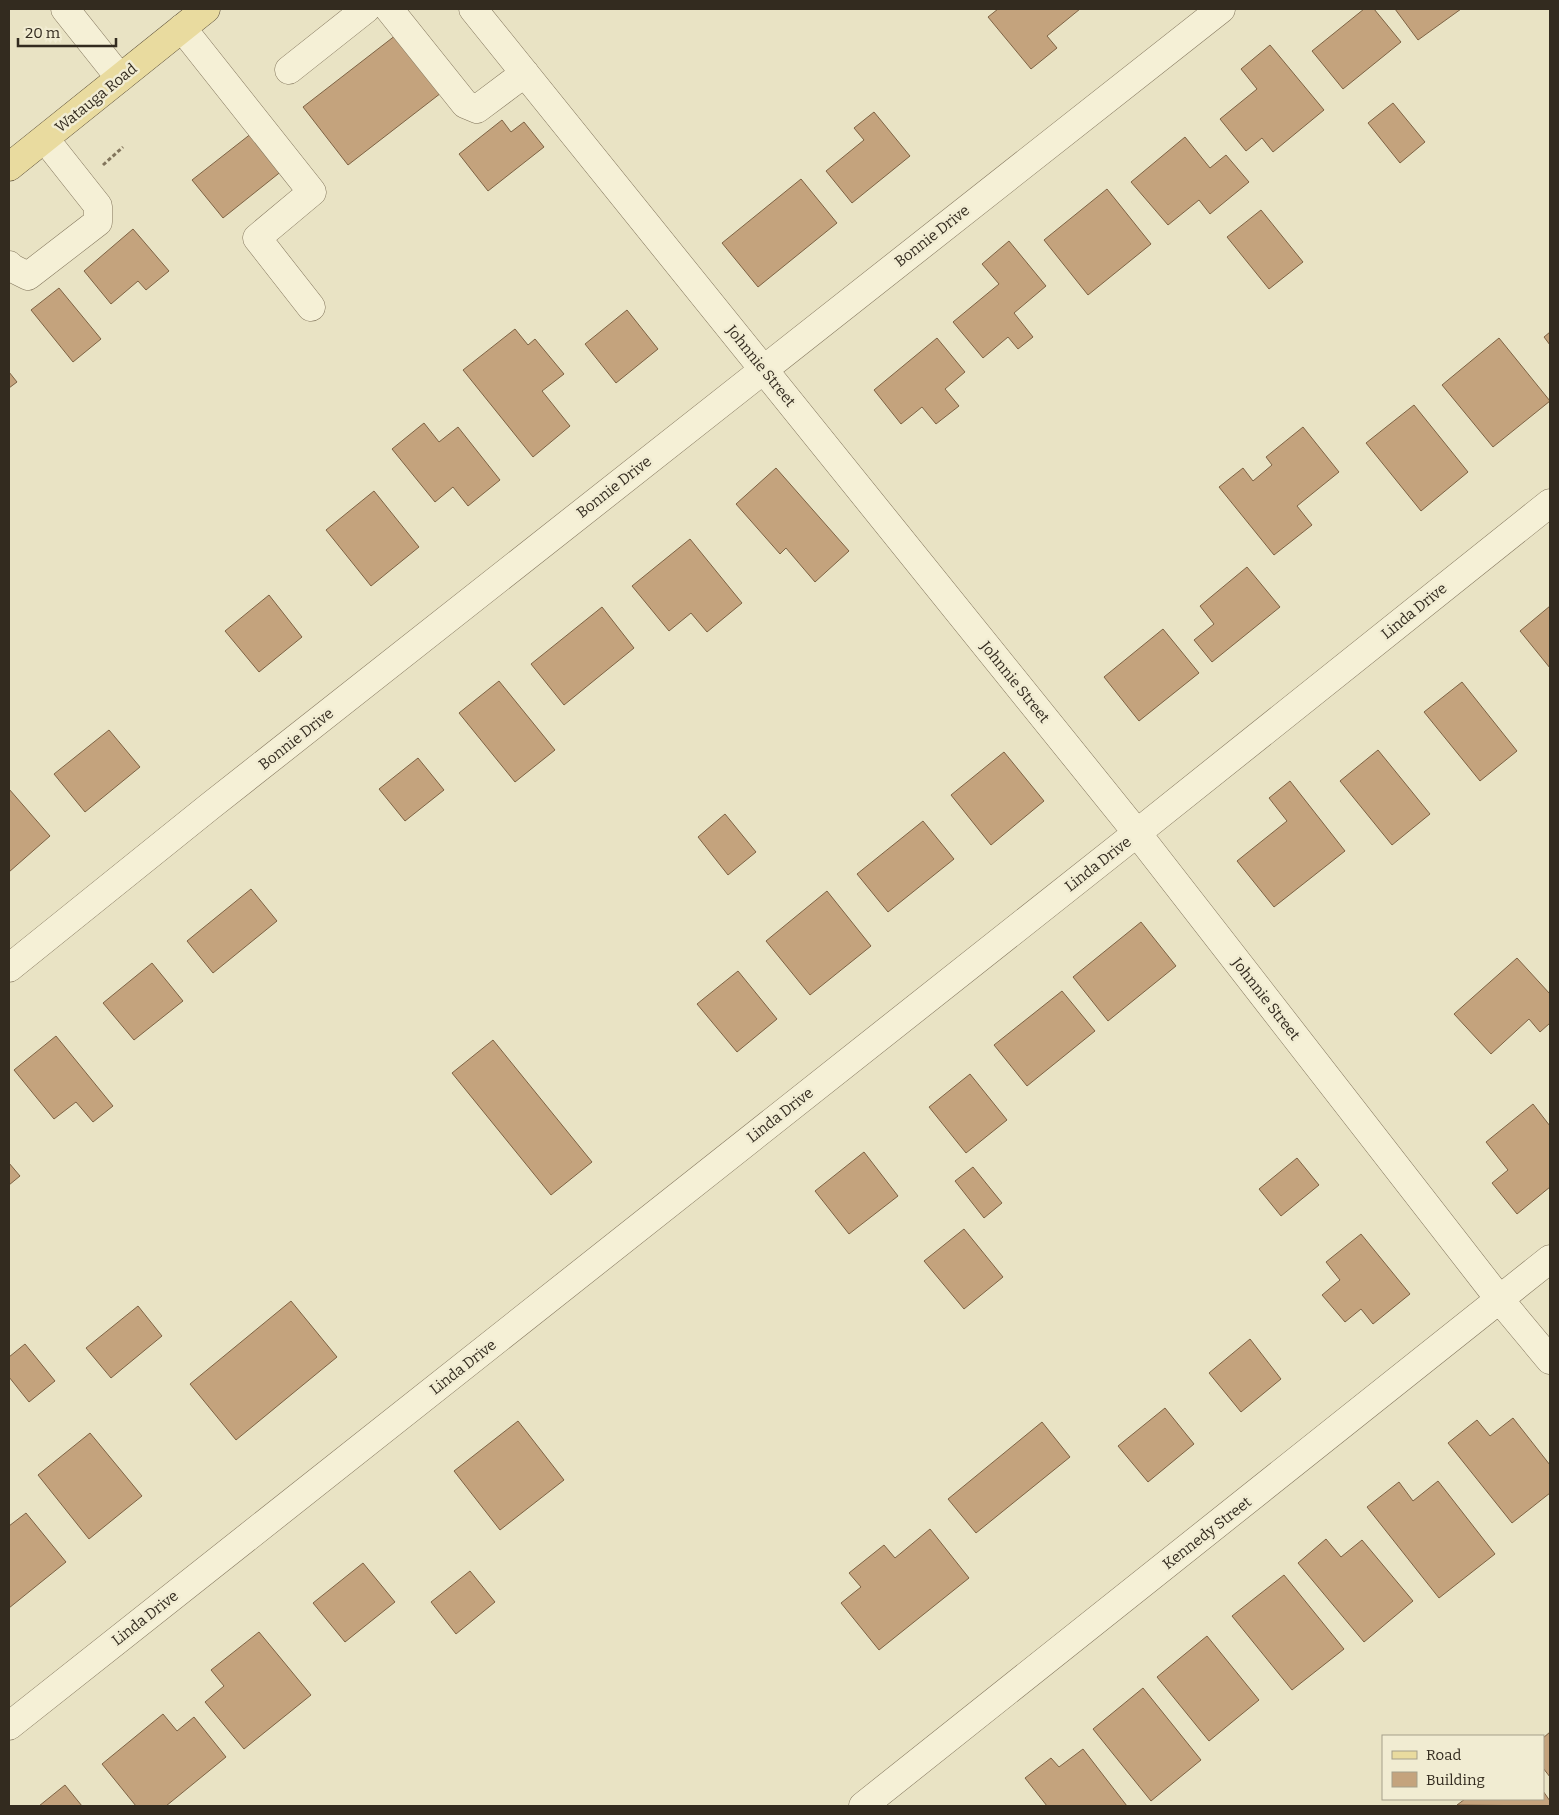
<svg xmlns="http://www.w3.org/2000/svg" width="1559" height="1815" font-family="Bitter,serif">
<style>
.building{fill:#c4a37d;stroke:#7e6344}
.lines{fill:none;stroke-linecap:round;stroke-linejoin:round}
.minor-casing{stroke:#82755c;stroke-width:29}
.major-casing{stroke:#504330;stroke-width:29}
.path{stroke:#82755c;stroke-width:3;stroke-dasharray:4 2.5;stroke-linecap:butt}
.minor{stroke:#f5f0d6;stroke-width:28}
.major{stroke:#e9db9f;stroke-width:28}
.labels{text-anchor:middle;stroke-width:5;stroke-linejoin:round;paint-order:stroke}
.street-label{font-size:15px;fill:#332b1f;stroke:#f1ecd2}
</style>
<rect width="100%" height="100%" fill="#e9e3c4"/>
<!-- building -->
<path class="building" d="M998 9H1080L1047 36 1057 48 1031 69 988 17Z
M1364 9H1374L1401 42 1343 89 1312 51Z
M1395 9H1461L1418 40Z
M396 35 441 93 348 165 303 107Z
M1270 45 1324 110 1273 152 1262 138 1246 151 1220 119 1257 89 1241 69Z
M1393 103 1425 142 1400 163 1368 123Z
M874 112 910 156 852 203 826 171 864 140 854 128Z
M502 120 511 132 524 122 544 147 488 191 459 154Z
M252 133 283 170 223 218 192 180Z
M1185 137 1210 168 1226 155 1249 182 1210 214 1199 200 1168 225 1131 182Z
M801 179 837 223 758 287 722 243Z
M1107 189 1151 244 1088 295 1044 240Z
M1261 210 1303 262 1269 289 1227 237Z
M133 229 169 271 146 290 138 281 111 304 84 271Z
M1009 241 1046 286 1014 313 1033 337 1018 349 1008 337 983 358 953 322 999 284 982 264Z
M59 288 101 339 73 362 31 310Z
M627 310 658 349 616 383 585 344Z
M515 329 528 345 535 339 564 374 542 391 570 426 533 457 463 370Z
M1550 332V345L1544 337Z
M937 338 965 372 945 389 959 406 936 424 922 407 901 424 874 390Z
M1499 338 1550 401 1493 447 1442 385Z
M9 372 17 382 9 388Z
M1414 405 1468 472 1421 511 1366 443Z
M424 423 439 442 458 427 500 480 468 506 453 487 435 502 392 449Z
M1303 427 1339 472 1297 506 1312 525 1274 555 1219 487 1243 468 1253 481 1272 465 1266 457Z
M776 468 849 551 815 582 786 548 780 554 736 504Z
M374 491 419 547 371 586 326 530Z
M690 539 742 603 707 632 691 613 669 631 632 586Z
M1247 567 1280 607 1212 662 1194 640 1214 624 1200 606Z
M269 595 302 637 259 672 225 631Z
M1550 606V668L1520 631Z
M602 607 634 648 564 705 531 664Z
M1163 629 1199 673 1139 721 1104 677Z
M499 681 555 750 515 782 459 713Z
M1462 682 1517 751 1480 781 1424 712Z
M109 730 140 767 85 812 54 774Z
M1378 750 1430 814 1392 845 1340 781Z
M1004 752 1044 801 991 845 951 795Z
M418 758 444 790 405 821 379 789Z
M1290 781 1345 851 1274 907 1237 861 1287 821 1269 798Z
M9 789 50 836 9 872Z
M725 814 756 852 728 875 698 837Z
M923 821 954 859 888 912 857 874Z
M251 889 277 921 213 973 187 941Z
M827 891 871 946 810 995 766 941Z
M1141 922 1176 966 1108 1021 1073 977Z
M1517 958 1550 994V1023L1540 1032 1529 1019 1491 1054 1454 1014Z
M152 963 183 1001 134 1040 103 1003Z
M738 971 777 1019 737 1052 697 1004Z
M1062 991 1095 1031 1027 1086 994 1045Z
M56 1036 113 1106 93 1122 76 1102 54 1119 14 1070Z
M493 1040 592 1162 551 1195 452 1073Z
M970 1074 1007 1120 966 1153 929 1107Z
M1533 1104 1550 1126V1187L1517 1214 1492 1183 1508 1170 1486 1142Z
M864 1152 898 1196 849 1234 815 1191Z
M1297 1158 1319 1185 1281 1216 1259 1189Z
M9 1163 20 1176 9 1185Z
M973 1167 1002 1203 984 1218 955 1181Z
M964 1229 1003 1277 964 1309 924 1261Z
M1361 1234 1410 1294 1373 1324 1361 1309 1345 1322 1322 1295 1340 1280 1326 1262Z
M291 1301 337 1357 236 1440 190 1384Z
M138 1306 162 1336 111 1378 86 1348Z
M1250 1339 1281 1379 1241 1412 1209 1373Z
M25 1344 55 1381 29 1402 9 1377V1357Z
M1165 1408 1194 1444 1148 1482 1118 1446Z
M1513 1418 1550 1465V1493L1512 1523 1448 1443 1477 1420 1490 1436Z
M518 1421 564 1480 500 1530 454 1471Z
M1042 1422 1070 1457 976 1533 948 1499Z
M90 1433 142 1496 89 1539 38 1475Z
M1438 1481 1495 1554 1439 1598 1367 1507 1399 1482 1413 1501Z
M26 1513 66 1562 9 1608V1526Z
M930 1529 969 1578 879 1650 841 1603 861 1587 849 1573 884 1545 895 1558Z
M1326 1539 1341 1557 1362 1540 1413 1601 1364 1642 1298 1563Z
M363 1563 395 1602 345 1642 313 1603Z
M470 1571 495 1602 456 1634 431 1602Z
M1284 1575 1344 1649 1292 1690 1232 1616Z
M259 1632 311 1695 244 1749 205 1702 224 1686 211 1670Z
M1207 1636 1259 1700 1209 1741 1157 1677Z
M1143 1688 1201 1760 1151 1801 1093 1729Z
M163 1714 177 1731 194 1717 226 1757 166 1806H136L102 1764Z
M1550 1732V1777L1543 1768V1738Z
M1083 1749 1127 1806H1047L1025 1778 1051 1758 1059 1767Z
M65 1785 82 1806H39Z
M1543 1791 1550 1801V1806L1457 1805 1465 1799H1543Z"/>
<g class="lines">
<!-- minor casing -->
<g class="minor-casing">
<path id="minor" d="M65 9 120 78
M389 9 465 104 477 109 525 73
M473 9 1137 833 1500 1300 1550 1360
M182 28 312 192 257 238 311 307
M289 70 366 9
M9 265 12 268 28 276 98 222V206L45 139
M9 968 209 807 1221 9
M9 1726 1137 833 1550 503
M863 1806 1550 1259"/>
</g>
<!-- major casing -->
<g class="major-casing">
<path id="major" d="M9 167 206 9"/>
</g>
<!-- path -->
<path class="path" d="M103 165 123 147"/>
<!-- minor -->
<use href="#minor" class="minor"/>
<!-- major -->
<use href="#major" class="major"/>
</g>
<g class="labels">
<!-- street labels -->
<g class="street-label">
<text transform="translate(96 98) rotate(-39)" y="5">Watauga Road</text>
<text transform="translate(932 236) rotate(-38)" y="5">Bonnie Drive</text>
<text transform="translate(761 366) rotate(51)" y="5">Johnnie Street</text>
<text transform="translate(614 487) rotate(-38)" y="5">Bonnie Drive</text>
<text transform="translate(1414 611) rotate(-39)" y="5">Linda Drive</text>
<text transform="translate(1015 682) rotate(51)" y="5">Johnnie Street</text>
<text transform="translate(296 739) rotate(-38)" y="5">Bonnie Drive</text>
<text transform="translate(1098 864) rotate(-38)" y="5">Linda Drive</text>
<text transform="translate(1266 999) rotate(52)" y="5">Johnnie Street</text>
<text transform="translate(780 1115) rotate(-38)" y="5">Linda Drive</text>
<text transform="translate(463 1367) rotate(-38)" y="5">Linda Drive</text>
<text transform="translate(1207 1533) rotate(-38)" y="5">Kennedy Street</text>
<text transform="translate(145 1618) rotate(-38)" y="5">Linda Drive</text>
</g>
</g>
<!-- border -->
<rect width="1559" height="1815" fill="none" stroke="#332b1f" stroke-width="20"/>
<!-- legend -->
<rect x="1382" y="1735" width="162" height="65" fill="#f1ecd2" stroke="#a59f8a"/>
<rect x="1392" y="1751" width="25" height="8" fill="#e9db9f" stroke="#a59f8a"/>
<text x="1426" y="1760" font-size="15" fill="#332b1f">Road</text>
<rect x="1392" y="1772" width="25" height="15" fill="#c4a37d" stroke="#a59f8a"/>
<text x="1426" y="1785" font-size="15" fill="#332b1f">Building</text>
<!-- scale -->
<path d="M18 38v8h98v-8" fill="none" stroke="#332b1f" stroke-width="2.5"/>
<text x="25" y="38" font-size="15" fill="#332b1f" stroke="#f1ecd2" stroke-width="4" paint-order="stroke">20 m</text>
</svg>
